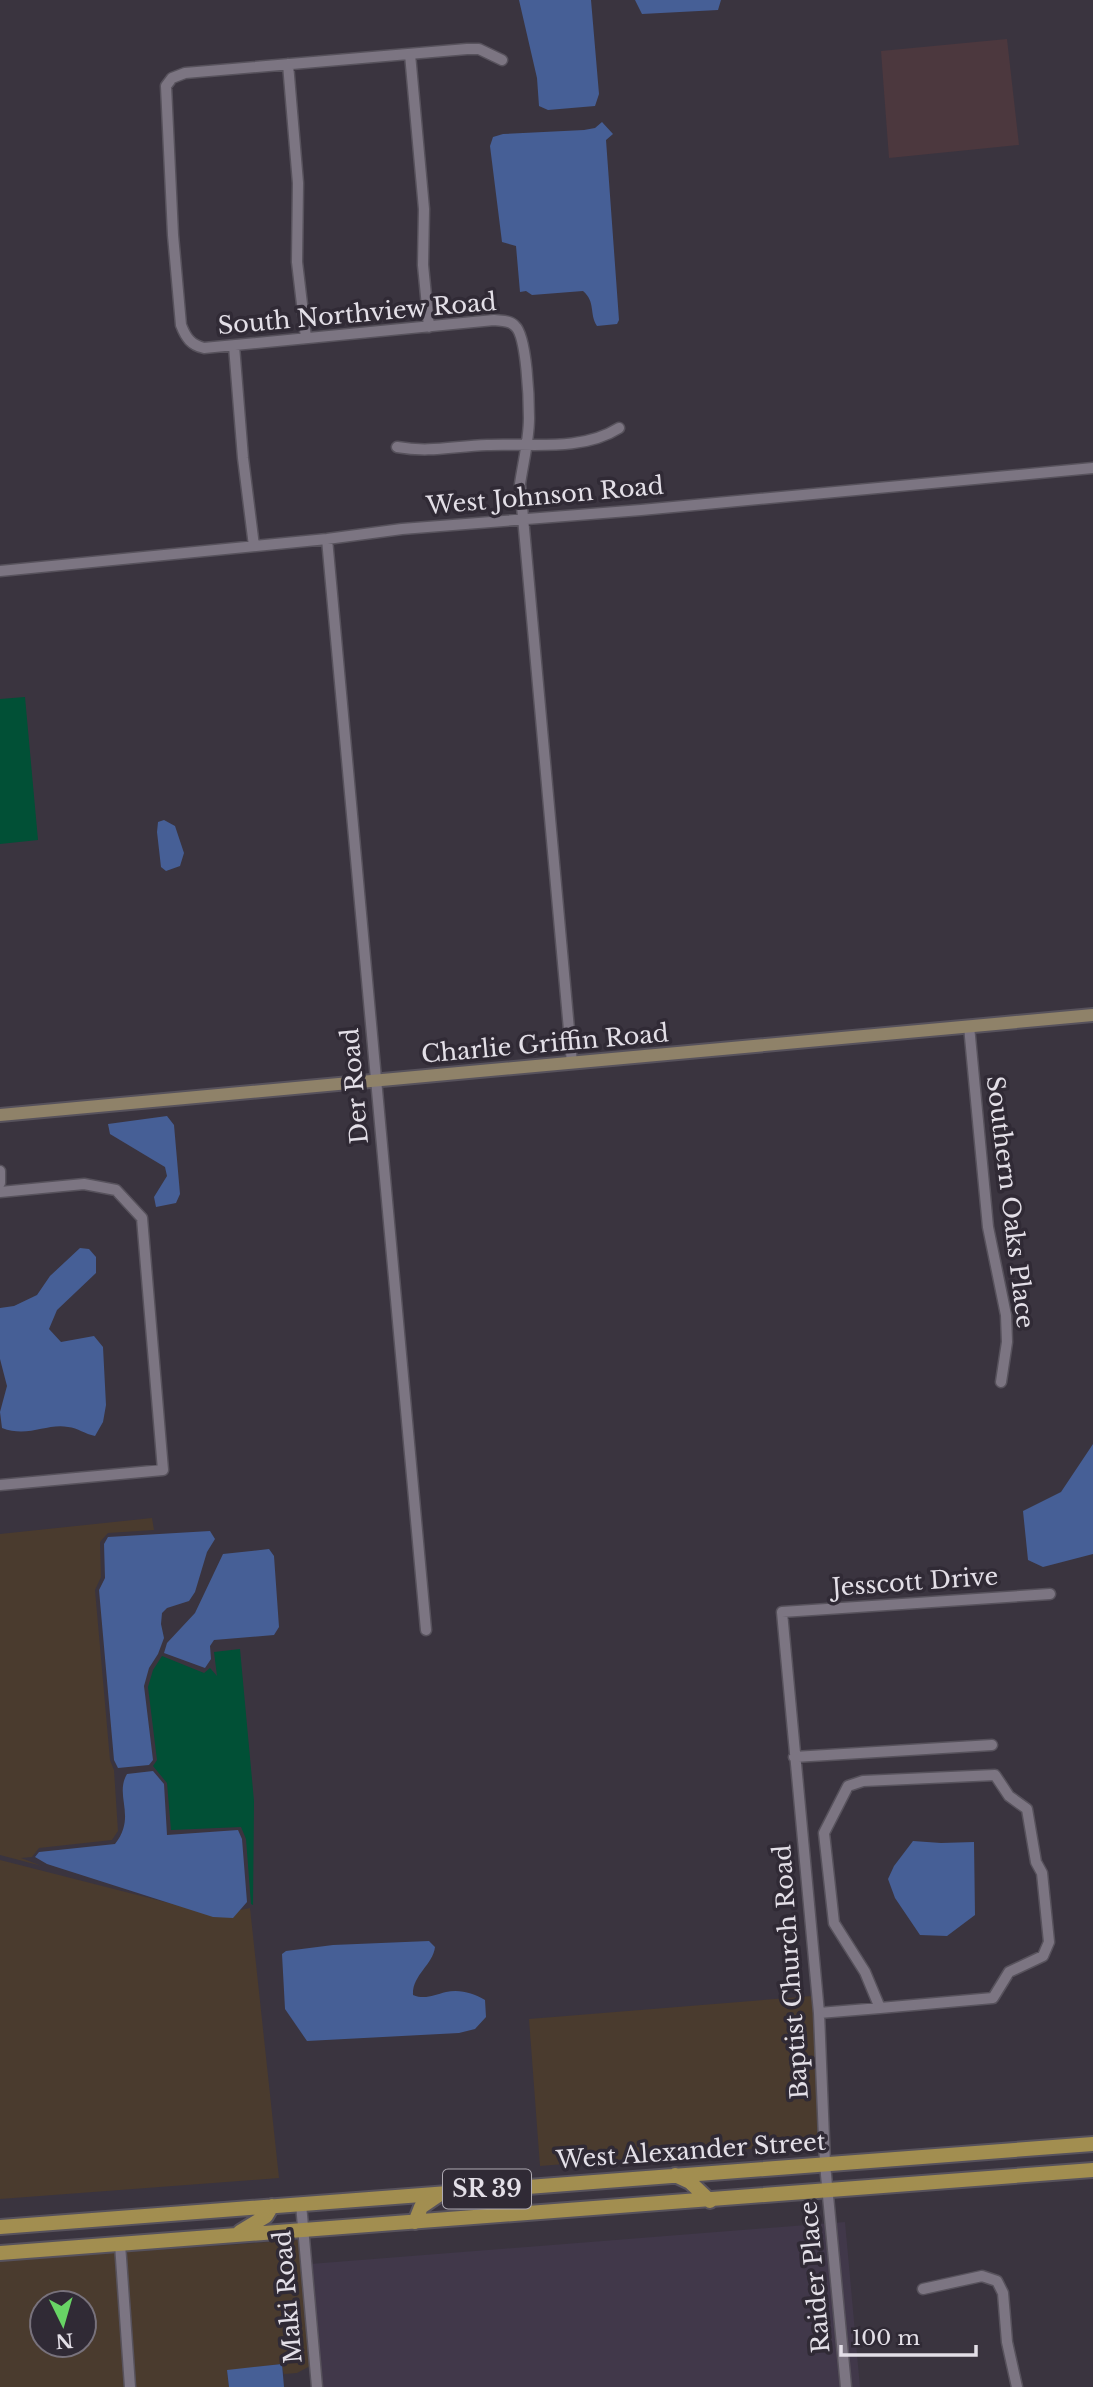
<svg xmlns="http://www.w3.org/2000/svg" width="1093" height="2387" font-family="'Libre Baskerville',serif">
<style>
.commercial{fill:#4a3b2e;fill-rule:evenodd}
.industrial{fill:#4c383e}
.built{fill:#41384a}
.green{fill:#015036}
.water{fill:#465f96}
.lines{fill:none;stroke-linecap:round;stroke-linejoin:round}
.street-casing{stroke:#57525c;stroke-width:13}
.secondary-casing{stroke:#57525c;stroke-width:16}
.primary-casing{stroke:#57525c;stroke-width:18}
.street{stroke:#7c7582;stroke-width:10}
.secondary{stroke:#8f8269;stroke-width:12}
.primary{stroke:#a28e50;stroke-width:14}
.labels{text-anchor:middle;stroke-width:7;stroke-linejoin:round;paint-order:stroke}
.shield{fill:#302a35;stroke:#ada9b2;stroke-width:2}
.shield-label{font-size:23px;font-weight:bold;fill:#e3dfe7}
.street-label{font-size:24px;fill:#e3dfe7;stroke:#302a35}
</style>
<rect width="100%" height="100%" fill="#3a343f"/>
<!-- commercial -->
<path class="commercial" d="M152 1518 154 1530 108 1533 100 1542 101 1577 95 1590 110 1760 114 1770 118 1831 112 1840 39 1848 32 1857 21 1858 42 1866 0 1855V1534Z
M0 1860 216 1915 250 1908 279 2178 0 2199Z
M812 1996 822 2143 540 2166 529 2019Z
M298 2240 312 2365 297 2373 284 2374 281 2364 227 2371 229 2387H0V2261ZM42 2303H84V2345H42Z"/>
<!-- industrial -->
<path class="industrial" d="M1007 39 1019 145 889 158 881 51Z"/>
<!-- built -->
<path class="built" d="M845 2222 860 2387H321L310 2264Z"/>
<!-- green -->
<path class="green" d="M25 697 38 840 0 844V699Z
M240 1649 254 1801 253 1905 251 1904 246 1839 241 1827 171 1830 167 1783 153 1766 157 1760 148 1687 153 1670 162 1656 204 1673 210 1668 217 1676 214 1652Z"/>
<!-- water -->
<path class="water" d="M519 0H591L599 94 595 106 548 110 539 106 537 78Z
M635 0H721L718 10 642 14Z
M602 122 613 134 606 140 619 320 617 324 597 326C589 314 596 302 583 291L532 295 526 291 520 292 516 246 502 242 490 146 493 137 503 134 584 130 595 128Z
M164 820 175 826 184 853 180 866 166 871 161 867 157 832 158 822Z
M167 1116 174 1125 180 1194 176 1203 156 1207 154 1197 167 1176 165 1167 110 1134 108 1124Z
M80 1248 89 1249 96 1257V1273L57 1310 49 1329 61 1342 94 1336 103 1347 106 1405 103 1422 95 1436C85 1434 78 1428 68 1427 47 1423 28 1438 2 1428L0 1412 7 1386 0 1359V1308L14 1306 37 1295 50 1276Z
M1093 1444V1554L1043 1567 1028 1560 1023 1511 1061 1492Z
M210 1531 215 1539 207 1552 195 1592 189 1601 167 1608 162 1613 161 1624 164 1638 158 1654 149 1668 144 1686 153 1760 149 1765 118 1768 114 1760 99 1590 105 1578 104 1544 108 1537Z
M269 1549 274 1556 279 1627 274 1635 214 1640 210 1646 211 1659 205 1668 164 1653 167 1643 195 1613 223 1554Z
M153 1771 164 1784 167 1835 238 1830 242 1839 247 1902 233 1918 213 1917 47 1864 35 1857 39 1852 115 1844C137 1816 114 1796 127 1774Z
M913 1841 941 1843 974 1842 975 1915 947 1936 920 1935 895 1898 888 1879 894 1866Z
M429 1941 435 1947C433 1965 412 1975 413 1995 425 2000 434 1995 446 1992 460 1989 473 1993 485 2000L486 2017 475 2029 459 2033 307 2041 285 2009 282 1954 286 1951 333 1945Z
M282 2364 284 2387H229L227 2370Z"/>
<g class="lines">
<!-- street casing -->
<g class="street-casing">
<path id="street" d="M410 54 424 209 423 265 429 327
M502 60 479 49H467L185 73 172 78 166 86 173 235 181 325C186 338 191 345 204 348L494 320C501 321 510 320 515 326 527 336 529 401 529 418 529 440 523 463 520 484L572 1063
M288 64 298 183 297 262 306 338
M234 346 243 458 254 546
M397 447C431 453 454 446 487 445 530 443 581 452 619 428
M327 539 426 1630
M0 571 327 539 402 529 641 510 1093 468
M969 1026 988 1227 1006 1315 1007 1342 1001 1382
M0 1171V1183
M0 1192 84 1184 116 1190 142 1218 163 1470 0 1485
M794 1757 992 1745
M995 1775 1009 1796 1027 1809 1036 1862 1042 1873 1049 1942 1043 1956 1009 1972 993 1998 880 2008 865 1972 834 1923 824 1833 848 1786 863 1781Z
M819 2013 880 2008
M301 2204 317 2387
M120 2244 130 2387
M923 2289 982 2276 997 2281 1003 2293 1007 2342 1017 2387
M846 2387 825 2164 819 2013 782 1612 1050 1594"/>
</g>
<!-- secondary casing -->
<g class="secondary-casing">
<path id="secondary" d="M0 1115 1093 1015"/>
</g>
<!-- primary casing -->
<g class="primary-casing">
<path id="primary" d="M675 2175 690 2182 710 2201
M415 2222 421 2207 440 2194
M0 2227 1093 2144
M240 2232 266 2216 272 2206
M0 2253 1093 2170"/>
</g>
<!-- street -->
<use href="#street" class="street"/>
<!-- secondary -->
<use href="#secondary" class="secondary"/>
<!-- primary -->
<use href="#primary" class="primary"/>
</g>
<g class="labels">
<!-- shield labels -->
<rect class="shield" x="443" y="2169.5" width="88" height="39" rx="5"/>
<g class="shield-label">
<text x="487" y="2197">SR 39</text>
</g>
<!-- street labels -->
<g class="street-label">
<text transform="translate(357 314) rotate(-5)" y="8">South Northview Road</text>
<text transform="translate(545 496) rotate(-5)" y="8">West Johnson Road</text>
<text transform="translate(545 1044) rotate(-5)" y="8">Charlie Griffin Road</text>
<text transform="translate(355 1086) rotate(-95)" y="8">Der Road</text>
<text transform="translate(1010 1202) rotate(83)" y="8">Southern Oaks Place</text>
<text transform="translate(915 1582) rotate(-4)" y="8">Jesscott Drive</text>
<text transform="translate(791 1972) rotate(-94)" y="8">Baptist Church Road</text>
<text transform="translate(691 2151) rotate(-4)" y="8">West Alexander Street</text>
<text transform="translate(815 2277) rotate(-95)" y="8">Raider Place</text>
<text transform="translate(288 2297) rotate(-95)" y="8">Maki Road</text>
</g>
</g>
<!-- north arrow -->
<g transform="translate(63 2324) rotate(175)"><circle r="33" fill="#302a35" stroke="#78727c" stroke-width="2"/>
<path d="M0-5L12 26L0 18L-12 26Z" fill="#68d465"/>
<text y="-10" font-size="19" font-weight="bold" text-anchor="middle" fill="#e3dfe7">N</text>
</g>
<!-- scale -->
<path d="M841 2345v10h135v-10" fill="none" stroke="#e3dfe7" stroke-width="3.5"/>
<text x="852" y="2345" font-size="21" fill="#e3dfe7" stroke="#302a35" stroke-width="5" paint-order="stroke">100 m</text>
</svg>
